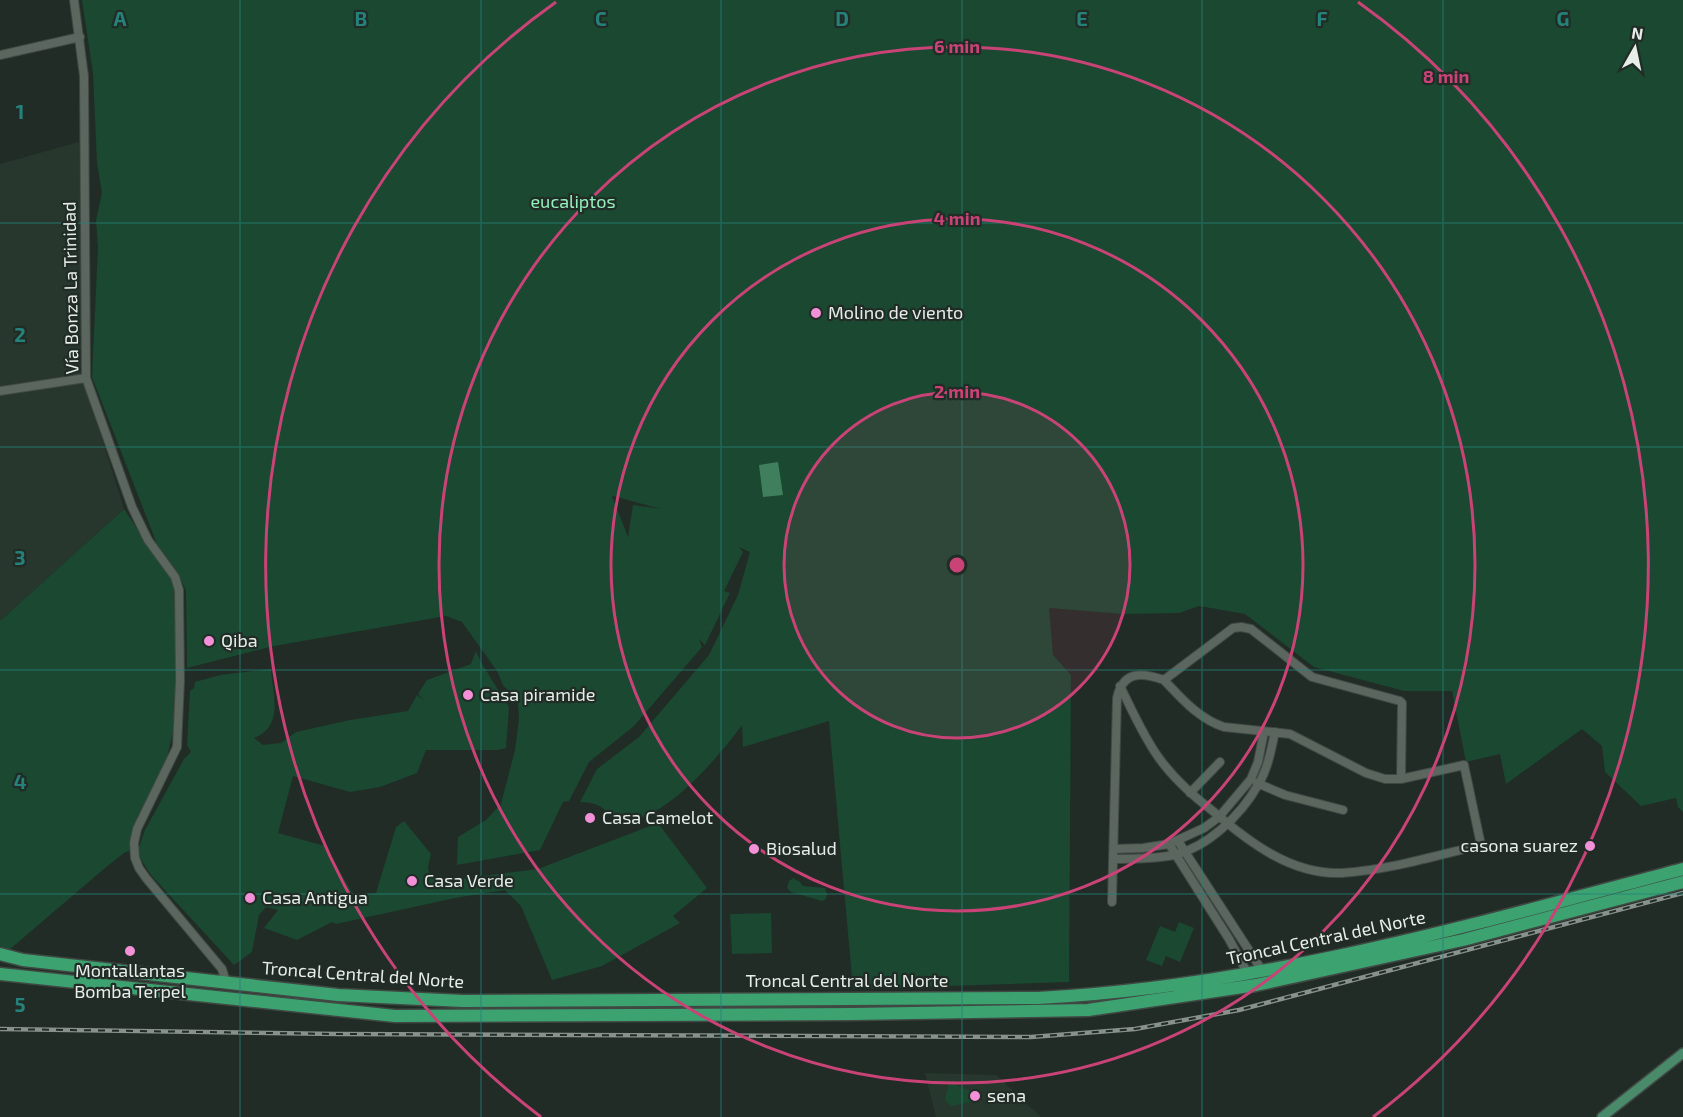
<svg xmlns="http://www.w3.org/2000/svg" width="1683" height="1117" font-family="'Exo 2',sans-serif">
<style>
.built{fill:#27372d}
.green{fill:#1a4831;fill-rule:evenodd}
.water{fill:#3f7f5d}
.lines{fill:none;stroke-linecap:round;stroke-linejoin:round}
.minor-casing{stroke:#404843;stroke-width:10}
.major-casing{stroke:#404843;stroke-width:12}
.highway-casing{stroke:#404843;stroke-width:15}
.minor{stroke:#5b665f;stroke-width:8}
.major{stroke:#488a69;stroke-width:9}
.highway{stroke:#3ba270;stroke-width:12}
.rail-casing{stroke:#88918c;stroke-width:4.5}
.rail{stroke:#212c26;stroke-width:2;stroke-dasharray:7;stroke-linecap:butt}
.grid{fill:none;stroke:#25827a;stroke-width:1.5;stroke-opacity:0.55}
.ring{fill:none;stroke:#c94377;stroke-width:3}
.poi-dot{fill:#f291d7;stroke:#212c26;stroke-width:2}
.labels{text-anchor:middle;stroke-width:4.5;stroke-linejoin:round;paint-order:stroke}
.park-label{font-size:18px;fill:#93f0bc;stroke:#212c26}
.street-label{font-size:18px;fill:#e7eee9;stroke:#212c26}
.poi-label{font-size:18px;fill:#e7eee9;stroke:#212c26;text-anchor:start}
.grid-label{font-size:20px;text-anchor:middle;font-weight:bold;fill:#25827a;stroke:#212c26;stroke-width:4.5;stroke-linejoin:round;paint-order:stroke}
.centre{fill:#c94377;stroke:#212c26;stroke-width:3}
.ring-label{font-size:18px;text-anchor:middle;font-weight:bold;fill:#c94377;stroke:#212c26;stroke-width:4.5;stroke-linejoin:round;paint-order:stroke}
</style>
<rect width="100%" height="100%" fill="#212c26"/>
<!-- built -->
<path class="built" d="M79 142 83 378 124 509 0 621V164Z
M925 1073 996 1075 1041 1117H936Z"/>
<!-- green -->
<path class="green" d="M82 0H1683V812L1678 807 1676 798 1641 806 1605 772 1602 746 1582 729 1506 784 1500 754 1466 762 1452 691H1404L1314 667 1245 614 1199 606 1179 613 1124 614 1049 608 1053 655 1071 675 1069 982 853 989 829 721 743 747 742 725C721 754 677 805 643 817 634 820 625 821 616 823 604 808 601 803 580 802L597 769 639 737 709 655 738 595 750 552 739 547 743 552 724 591 730 593 705 645 699 639 702 647 634 726 589 762 569 801 563 802 540 850 457 865 458 837 486 820 501 804 515 750 519 718 517 694 510 692 503 685 497 671 462 622 446 616 274 646 187 668 186 590 177 572 157 544 92 377 98 247 96 220 102 193 97 163 93 73ZM612 496H613L661 509 633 505 628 537Z
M124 509 177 588V620L175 679 176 719 165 766 133 827 129 851 124 853 105 868 9 950 0 946V621Z
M476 651 482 664 509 707 506 748 498 750H426L417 773 380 787 350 792 293 776 278 833 325 846 354 896 376 893 396 827 404 821 431 854 428 867 429 872 443 881 538 869 658 823 707 888 673 916 680 923 602 966 552 980 521 906 505 890 455 898 336 924 332 922 297 940 264 928 278 910 266 907 259 915 252 952 234 965 151 875 137 853 145 830 184 759 191 752 187 745 190 691 194 688 195 682 220 675 271 669C273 695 284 726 254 738L263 745 281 743 296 732 350 720 408 711 417 695 425 701 418 694 427 680 471 664Z
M793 878 800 882 803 886 825 888 827 894 826 899 822 901 791 892 787 888 789 881Z
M771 913 772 953 732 954 730 914Z
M1179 922 1194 928 1180 962 1166 956 1162 966 1146 960 1160 926 1175 932Z
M949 1082 977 1094 976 1101 951 1106 945 1100Z"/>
<!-- water -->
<path class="water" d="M778 462 783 495 763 497 759 465Z"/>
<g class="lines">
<!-- minor casing -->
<g class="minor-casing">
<path id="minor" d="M74 0 84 76 86 378 132 507 148 540 175 577 179 590 180 681 177 747 137 829 134 843 135 858 139 868 146 878 222 969 226 982
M0 55 80 37
M0 391 86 378
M1120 686C1132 710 1143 736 1159 758 1174 779 1193 796 1214 812 1250 843 1292 875 1342 873 1389 870 1435 856 1481 845L1464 765 1401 779H1385L1366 773 1290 734 1224 727C1199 719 1181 698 1164 680
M1257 783 1285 795 1343 810
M1190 793 1220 762
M1178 841 1263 972
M1169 844 1229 939 1248 974
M1114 849 1143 848 1169 844 1204 828 1219 817 1251 779 1258 762 1264 732
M1113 859C1133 859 1153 859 1174 855 1208 847 1241 815 1258 785 1268 769 1271 750 1275 732
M1112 902 1117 698C1123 671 1141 672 1164 680L1233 628 1241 627 1251 629 1312 677 1400 701 1402 703 1401 779"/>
</g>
<!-- major casing -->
<g class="major-casing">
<path id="major" d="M1602 1117 1683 1053"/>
</g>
<!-- highway casing -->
<g class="highway-casing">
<path id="highway" d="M0 954 23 960 338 995 463 1001 1038 998C1258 987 1471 925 1683 869
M0 974 395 1016 853 1014 1088 1010 1256 985 1463 940 1683 882"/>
</g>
<!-- minor -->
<use href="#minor" class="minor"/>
<!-- major -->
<use href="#major" class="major"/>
<!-- highway -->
<use href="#highway" class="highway"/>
<!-- rail casing -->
<g class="rail-casing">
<path id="rail" d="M0 1029 337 1034 1031 1037 1135 1029 1239 1010 1683 893"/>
</g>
<!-- rail -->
<use href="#rail" class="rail"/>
</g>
<!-- grid -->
<path class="grid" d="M240 0V1117M481 0V1117M721 0V1117M962 0V1117M1202 0V1117M1443 0V1117M0 223H1683M0 447H1683M0 670H1683M0 894H1683"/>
<!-- distance rings -->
<circle cx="957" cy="565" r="173" fill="#c94377" fill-opacity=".12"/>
<g class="ring">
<circle cx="957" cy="565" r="173"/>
<circle cx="957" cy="565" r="346"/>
<circle cx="957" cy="565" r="518"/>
<path d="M541 1117A691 691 0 0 1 556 2M1358 2A691 691 0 0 1 1373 1117"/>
</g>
<!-- markers -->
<g class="poi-dot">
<circle cx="816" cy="313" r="6"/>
<circle cx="209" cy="641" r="6"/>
<circle cx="468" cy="695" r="6"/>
<circle cx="590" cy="818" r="6"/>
<circle cx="1590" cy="846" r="6"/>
<circle cx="754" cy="849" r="6"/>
<circle cx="412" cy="881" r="6"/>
<circle cx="250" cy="898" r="6"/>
<circle cx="130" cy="951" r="6"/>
<circle cx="975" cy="1096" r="6"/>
</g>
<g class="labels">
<!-- park labels -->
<g class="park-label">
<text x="573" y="208">eucaliptos</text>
</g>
<!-- street labels -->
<g class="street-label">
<text transform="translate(71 288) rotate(-91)" y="6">Vía Bonza La Trinidad</text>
<text transform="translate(1326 938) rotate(-12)" y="6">Troncal Central del Norte</text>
<text transform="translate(363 975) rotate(4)" y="6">Troncal Central del Norte</text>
<text x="847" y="987">Troncal Central del Norte</text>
</g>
<!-- poi labels -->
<g class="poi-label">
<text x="828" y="319">Molino de viento</text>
<text x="221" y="647">Qiba</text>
<text x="480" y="701">Casa piramide</text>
<text x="602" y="824">Casa Camelot</text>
<text x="1578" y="852" text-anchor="end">casona suarez</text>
<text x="766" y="855">Biosalud</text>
<text x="424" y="887">Casa Verde</text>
<text x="262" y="904">Casa Antigua</text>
<text x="130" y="977" text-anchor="middle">Montallantas<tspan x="130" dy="21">Bomba Terpel</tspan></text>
<text x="987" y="1102">sena</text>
</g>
</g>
<g class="grid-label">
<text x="120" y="26">A</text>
<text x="361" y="26">B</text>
<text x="601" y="26">C</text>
<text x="842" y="26">D</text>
<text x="1082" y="26">E</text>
<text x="1322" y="26">F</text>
<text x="1563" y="26">G</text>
<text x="20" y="119">1</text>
<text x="20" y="342">2</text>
<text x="20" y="565">3</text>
<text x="20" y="789">4</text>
<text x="20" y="1012">5</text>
</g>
<circle cx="957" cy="565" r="9" class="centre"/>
<g class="ring-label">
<text x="957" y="53">6 min</text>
<text x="1446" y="83">8 min</text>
<text x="957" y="225">4 min</text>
<text x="957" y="398">2 min</text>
</g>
<!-- north arrow -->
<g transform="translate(1635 48) rotate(9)" stroke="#212c26" stroke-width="4.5" paint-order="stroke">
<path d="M0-4.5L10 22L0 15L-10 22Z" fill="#e7eee9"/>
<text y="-9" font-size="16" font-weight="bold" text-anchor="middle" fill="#e7eee9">N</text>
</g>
</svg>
